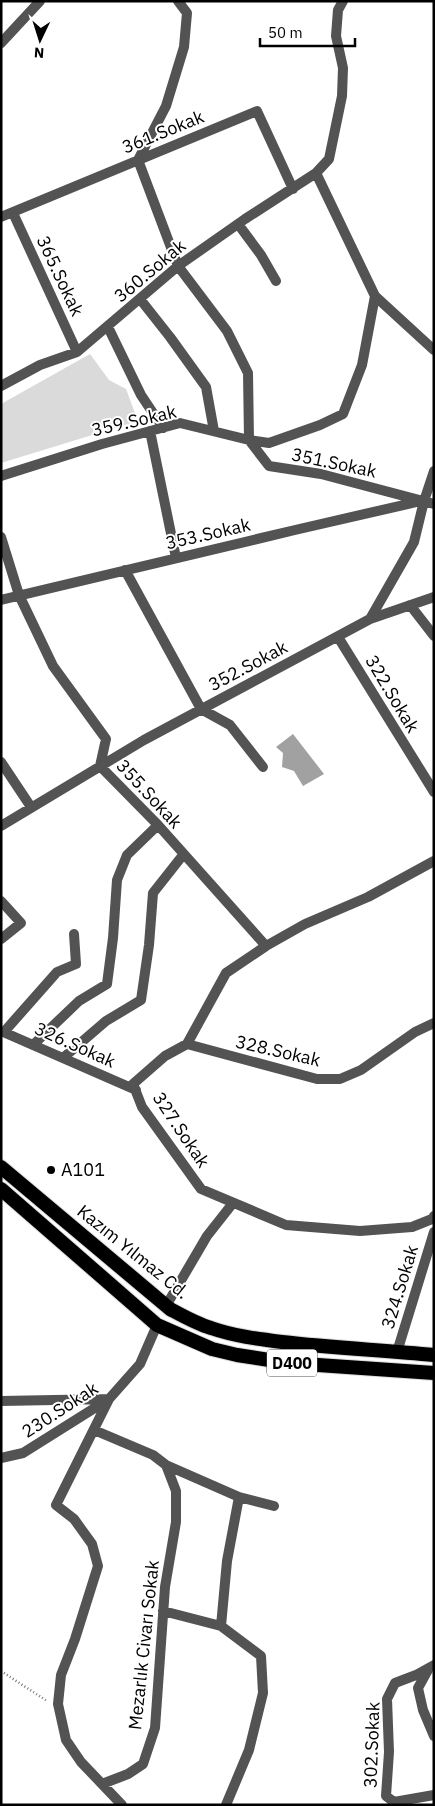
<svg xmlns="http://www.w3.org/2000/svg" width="435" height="1806" font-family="'IBM Plex Sans',sans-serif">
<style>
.green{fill:#dadada}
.water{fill:#a1a1a1}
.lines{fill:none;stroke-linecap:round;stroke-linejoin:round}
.trunk-casing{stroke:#dbdbdb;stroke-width:16}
.path{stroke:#757575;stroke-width:2.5;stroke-dasharray:1 2.5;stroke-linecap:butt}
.minor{stroke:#535353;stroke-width:10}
.trunk{stroke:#000;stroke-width:14}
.poi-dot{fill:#000;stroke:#fff;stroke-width:2}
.labels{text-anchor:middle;stroke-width:4;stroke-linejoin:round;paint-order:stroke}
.shield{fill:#fff;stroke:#4c4c4c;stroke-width:1}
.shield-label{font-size:16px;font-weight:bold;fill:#000}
.street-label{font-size:18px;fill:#000;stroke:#fff}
.poi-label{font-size:18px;fill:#000;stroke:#fff;text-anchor:start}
</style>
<rect width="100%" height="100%" fill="#fff"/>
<!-- green -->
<path class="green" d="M90 354 109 380 126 389 138 421 1 463V404Z"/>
<!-- water -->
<path class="water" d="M293 734 324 774 303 786 294 771 282 767 283 753 276 747Z"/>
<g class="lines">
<!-- trunk casing -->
<g class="trunk-casing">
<path id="trunk" d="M1 1167 170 1309C183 1316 197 1324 211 1328 234 1336 258 1339 282 1342 333 1348 383 1350 434 1355
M1 1189 157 1325 212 1349 237 1355 289 1363 434 1373"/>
</g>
<!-- path -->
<path class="path" d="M1 1671 47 1701"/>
<!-- minor -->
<path class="minor" d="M178 1 187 13 184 47 166 106 138 160 178 266 227 331 248 373 249 440 269 466 321 474 434 504
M1 43 40 1
M13 213 77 352
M1 217 257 111 293 189
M238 224 261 255 276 281
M375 296 434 350
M140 299 170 337 206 387 214 431
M108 327 141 395 163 428
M1 386 40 365 77 352 178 266 245 219 316 173 329 159 342 96 343 68 336 36 338 10 343 1
M150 431 176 558
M1 476 102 444 180 423 249 440 269 443 320 425 343 414 362 365 375 296 316 173
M1 537 19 595 53 666 106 739 100 766 158 825 266 946
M125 570 201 709 230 725 263 767
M1 600 295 530 421 501
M410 605 434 636
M370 619 434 597
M338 637 434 792
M1 762 31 807
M1 826 144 740 370 619 414 542 424 501 434 471
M434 861 368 897 305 924 266 946 226 973 187 1044 165 1056 133 1084 142 1107 201 1189 286 1225 360 1231 412 1227 432 1219 434 1216
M1 901 21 923 1 939
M1 1031 136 1090
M4 1032 57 972 76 964 74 934
M187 1044 317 1079H340L361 1070 415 1032 434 1023
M33 1045 79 1001 107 984 113 938 117 880 127 855 158 825
M63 1058 106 1021 141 1000 149 945 153 893 183 855
M166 1306 207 1236 233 1203
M397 1352 434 1232
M1 1401 109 1399 56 1505 74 1519 92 1544 98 1566 75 1639 61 1675 58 1704 66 1740 81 1762 102 1784 128 1774 143 1764 155 1728 165 1587 176 1522V1491L166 1465 153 1455 94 1430
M1 1458 23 1453 109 1399 140 1364 157 1325
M166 1465 239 1497 274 1506
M163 1611 221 1626 261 1656 263 1693 249 1750 226 1805
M221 1626 227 1561 239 1497
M434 1665 416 1675 395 1683 387 1699 389 1752 386 1796 394 1802 434 1795
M429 1668 418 1688 423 1710 434 1736
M102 1784 122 1805"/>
<!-- trunk -->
<use href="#trunk" class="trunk"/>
</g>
<!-- markers -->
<circle class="poi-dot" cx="51" cy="1170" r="5"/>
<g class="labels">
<!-- shield labels -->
<rect class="shield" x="267" y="1349.5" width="50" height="27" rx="4"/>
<g class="shield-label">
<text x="292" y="1369">D400</text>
</g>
<!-- street labels -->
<g class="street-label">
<text transform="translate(163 132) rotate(-22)" y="6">361.Sokak</text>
<text transform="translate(150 271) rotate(-40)" y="6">360.Sokak</text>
<text transform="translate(60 276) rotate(65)" y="6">365.Sokak</text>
<text transform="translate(134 421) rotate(-13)" y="6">359.Sokak</text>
<text transform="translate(334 463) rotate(12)" y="6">351.Sokak</text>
<text transform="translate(208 534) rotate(-13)" y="6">353.Sokak</text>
<text transform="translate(248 666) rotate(-28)" y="6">352.Sokak</text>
<text transform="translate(392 694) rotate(59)" y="6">322.Sokak</text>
<text transform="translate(149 794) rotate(47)" y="6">355.Sokak</text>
<text transform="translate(75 1045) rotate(24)" y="6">326.Sokak</text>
<text transform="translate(278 1051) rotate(13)" y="6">328.Sokak</text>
<text transform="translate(181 1130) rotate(56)" y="6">327.Sokak</text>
<text transform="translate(133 1252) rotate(39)" y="6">Kazım Yılmaz Cd.</text>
<text transform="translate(400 1287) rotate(-73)" y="6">324.Sokak</text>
<text transform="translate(60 1410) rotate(-33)" y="6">230.Sokak</text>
<text transform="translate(144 1645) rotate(-84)" y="6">Mezarlık Civarı Sokak</text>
<text transform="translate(372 1745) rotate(-88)" y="6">302.Sokak</text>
</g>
<!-- poi labels -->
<g class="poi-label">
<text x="61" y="1176">A101</text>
</g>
</g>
<!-- border -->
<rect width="435" height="1806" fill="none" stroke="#000000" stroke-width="5"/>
<!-- north arrow -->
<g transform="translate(40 40) rotate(184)" stroke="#ffffff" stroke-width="4" paint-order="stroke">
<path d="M0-4L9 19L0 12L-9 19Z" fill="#000000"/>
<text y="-8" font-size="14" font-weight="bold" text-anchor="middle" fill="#000000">N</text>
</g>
<!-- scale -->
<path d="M260 38v8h95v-8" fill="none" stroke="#000000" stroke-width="2.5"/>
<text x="268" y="38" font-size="15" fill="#000000" stroke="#ffffff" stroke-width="4" paint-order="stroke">50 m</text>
</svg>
